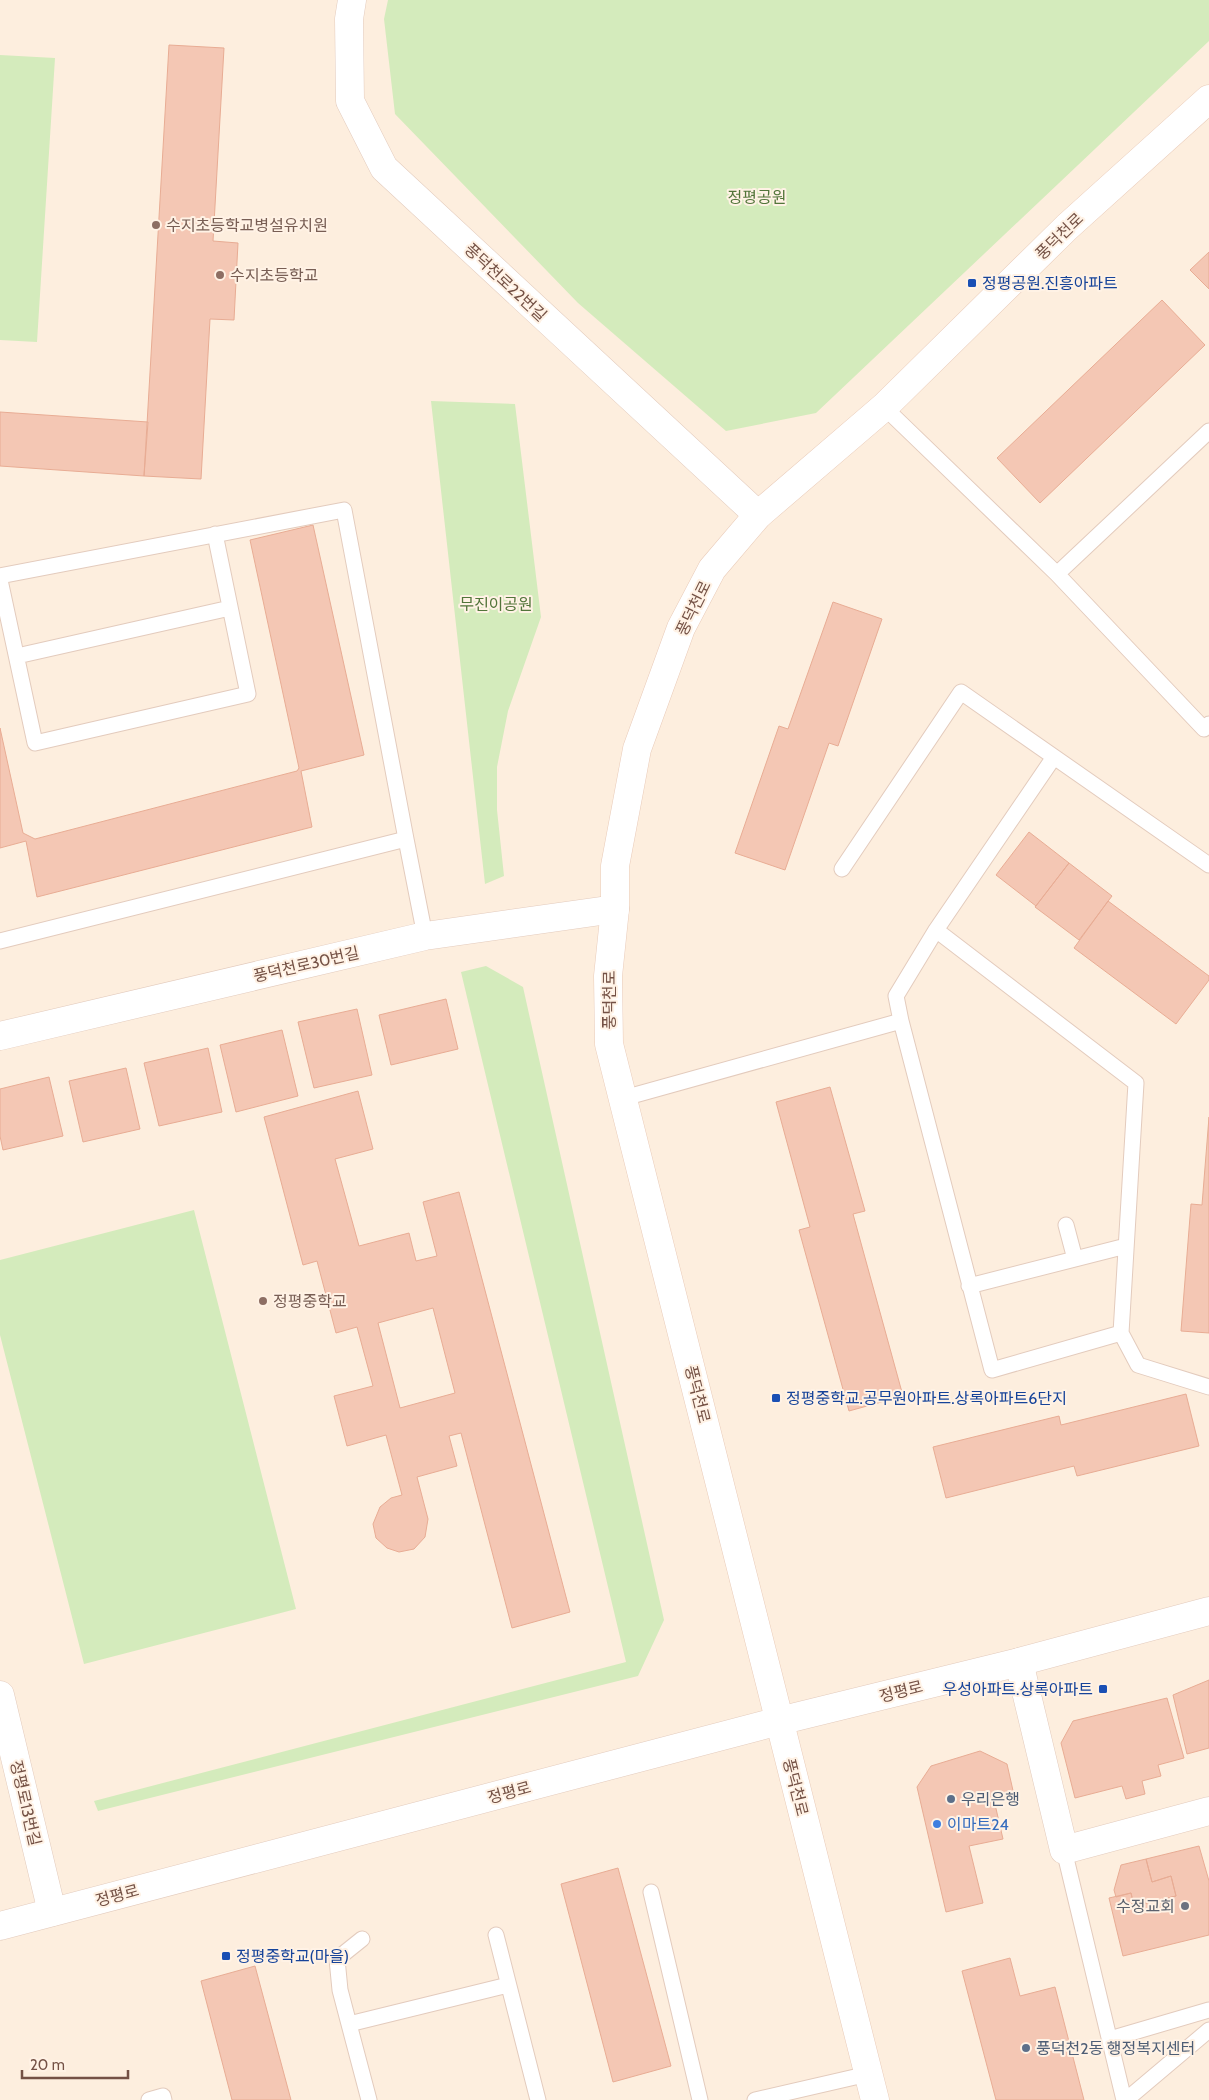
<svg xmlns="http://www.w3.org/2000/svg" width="1209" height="2100" font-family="Cabin,'Noto Sans KR',sans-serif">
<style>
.green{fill:#d4ebbc}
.building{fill:#f4c7b4;stroke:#e8ac94;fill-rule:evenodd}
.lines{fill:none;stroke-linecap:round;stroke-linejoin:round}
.service-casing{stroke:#e3cbbd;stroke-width:17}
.minor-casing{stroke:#e3cbbd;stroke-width:29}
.tertiary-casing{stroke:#e3cbbd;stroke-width:29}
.secondary-casing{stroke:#e9cbb9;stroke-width:29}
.service{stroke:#fff;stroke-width:15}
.minor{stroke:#fff;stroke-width:28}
.tertiary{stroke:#fff;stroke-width:28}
.secondary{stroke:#fff;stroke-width:28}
.education-dot{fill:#8d6e63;stroke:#fff2e5;stroke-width:2}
.transit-dot{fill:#1a4fb4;stroke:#fff2e5;stroke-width:2}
.service-dot{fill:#5c6f8a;stroke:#fff2e5;stroke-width:2}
.shop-dot{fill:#3f7fe0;stroke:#fff2e5;stroke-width:2}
.worship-dot{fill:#6b7280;stroke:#fff2e5;stroke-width:2}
.labels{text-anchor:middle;stroke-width:4;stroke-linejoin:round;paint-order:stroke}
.park-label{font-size:16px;fill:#52753a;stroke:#fff2e5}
.education-label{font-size:16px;fill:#785e54;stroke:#fff2e5;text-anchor:start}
.street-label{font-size:16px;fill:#745145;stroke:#fff2e5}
.transit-label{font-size:16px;fill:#164399;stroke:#fff2e5;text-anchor:start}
.service-label{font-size:16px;fill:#4e5e75;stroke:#fff2e5;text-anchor:start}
.shop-label{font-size:16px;fill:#366cbe;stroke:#fff2e5;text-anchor:start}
.worship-label{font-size:16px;fill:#5b616d;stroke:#fff2e5;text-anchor:end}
</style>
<rect width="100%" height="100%" fill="#fdeede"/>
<!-- green -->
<path class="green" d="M388 0H1209V41L816 413 726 431 578 303 395 114 384 19Z
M0 55 55 58 37 342 0 340Z
M431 401 515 404 541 617 508 711 497 767V810L504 876 485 884Z
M486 966 523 987 664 1620 638 1676 98 1811 94 1801 626 1662 461 972Z
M194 1210 296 1609 84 1664 0 1335V1260Z"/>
<!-- building -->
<path class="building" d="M169 45 224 48 213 241 238 243 234 320 210 319 201 479 144 476Z
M1209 252V289L1190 270Z
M1162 300 1205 345 1040 503 997 458Z
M0 412 148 422 144 476 0 466Z
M313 525 364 755 301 771 312 827 37 897 26 841 0 848V728L23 833 35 839 297 771 299 768 250 540Z
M833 602 882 619 838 746 829 743 785 870 735 853 779 726 788 729Z
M1029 832 1069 863 1036 906 996 875Z
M1069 863 1112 896 1079 940 1035 907Z
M1108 901 1209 976V980L1176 1024 1074 948Z
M446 999 458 1049 391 1065 379 1015Z
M357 1009 372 1075 314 1088 298 1022Z
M282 1030 298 1096 236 1112 220 1045Z
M208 1048 222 1112 159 1126 144 1063Z
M126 1068 140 1129 83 1142 69 1081Z
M49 1077 63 1136 3 1150 0 1136V1089Z
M830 1087 865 1211 853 1214 903 1396 849 1411 799 1230 810 1227 776 1102Z
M358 1091 373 1149 335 1159 359 1246 409 1233 416 1261 437 1256 423 1202 459 1192 570 1612 512 1628 461 1433 449 1436 457 1466 417 1477 428 1519 425 1537 414 1549 399 1552 387 1548 376 1538 373 1524 380 1507 391 1498 402 1495 386 1435 347 1446 334 1396 373 1386 357 1327 336 1333 317 1261 303 1265 264 1117ZM433 1308 455 1393 400 1408 378 1323Z
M1209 1117V1333L1181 1331 1191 1204 1202 1205Z
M1186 1394 1199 1446 1077 1476 1074 1466 946 1498 933 1447 1059 1416 1061 1425Z
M1209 1680V1748L1187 1754 1173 1695Z
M1167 1698 1184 1758 1158 1765 1161 1776 1142 1781 1145 1794 1126 1799 1122 1786 1075 1798 1061 1743 1073 1721Z
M980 1751 1007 1764 1014 1795 994 1800 1003 1839 969 1846 983 1903 946 1912 917 1787 931 1766Z
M1199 1846 1209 1881V1935L1123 1956 1109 1898 1131 1893 1134 1906 1176 1896 1171 1876 1152 1882 1146 1859Z
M1146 1859 1152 1882 1171 1876 1176 1896 1134 1906 1131 1893 1116 1897 1114 1890 1121 1865Z
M618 1868 671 2066 613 2082 561 1884Z
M1010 1958 1020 1996 1055 1987 1084 2100H996L962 1971Z
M255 1966 291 2100H232L201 1981Z"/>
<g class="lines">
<!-- service casing -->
<g class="service-casing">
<path id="service" d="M884 407 1057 574 1204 729 1209 724
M1057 574 1209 431
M0 576 344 510 406 839 0 941
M0 580 35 743 248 694 215 534
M17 656 230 608
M406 839 425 936
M842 869 961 692 1209 865
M936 930 1054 757
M624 1098 901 1021 896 996 936 930 1136 1083 1121 1333 992 1370 901 1021
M1066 1225 1075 1259
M969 1286 1126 1246
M1121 1333 1138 1365 1209 1387
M1064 1850 1124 2100
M651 1892 700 2100
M496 1935 538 2100
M362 1939 337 1959 340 1990 369 2100
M349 2024 508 1985
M1110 2039 1209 2010
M149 2100 163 2096 164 2100
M755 2100 868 2074
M1126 2100 1209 2030"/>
</g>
<!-- minor casing -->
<g class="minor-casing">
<path id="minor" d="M352 0 349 19 350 101 384 168 758 515
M0 1036 425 936 615 909
M1019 1662 1064 1850 1209 1811
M0 1695 52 1912"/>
</g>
<!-- tertiary casing -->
<g class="tertiary-casing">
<path id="tertiary" d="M0 1926 779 1721 1019 1662 1209 1611"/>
</g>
<!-- secondary casing -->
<g class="secondary-casing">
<path id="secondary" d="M875 2100 609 1044 608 976 615 909V866L637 749 681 628 712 569 758 515 884 407 1067 227 1209 99"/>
</g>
<!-- service -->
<use href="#service" class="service"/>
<!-- minor -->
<use href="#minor" class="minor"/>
<!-- tertiary -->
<use href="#tertiary" class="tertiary"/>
<!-- secondary -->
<use href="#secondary" class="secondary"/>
</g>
<!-- markers -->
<g class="education-dot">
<circle cx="156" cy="225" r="5"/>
<circle cx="220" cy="275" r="5"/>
<circle cx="263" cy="1301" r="5"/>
</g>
<g class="transit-dot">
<rect x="967" y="278" width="10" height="10" rx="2.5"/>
<rect x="771" y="1393" width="10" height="10" rx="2.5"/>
<rect x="1098" y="1684" width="10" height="10" rx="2.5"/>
<rect x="221" y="1951" width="10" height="10" rx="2.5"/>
</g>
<g class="service-dot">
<circle cx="951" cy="1799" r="5"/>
<circle cx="1026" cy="2048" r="5"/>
</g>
<circle class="shop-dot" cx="937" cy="1824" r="5"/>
<circle class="worship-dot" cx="1185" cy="1906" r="5"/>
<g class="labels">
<!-- park labels -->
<g class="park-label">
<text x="757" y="203">정평공원</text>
<text x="496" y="610">무진이공원</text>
</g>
<!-- education labels -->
<g class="education-label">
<text x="166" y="231">수지초등학교병설유치원</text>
<text x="230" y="281">수지초등학교</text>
<text x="273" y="1307">정평중학교</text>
</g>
<!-- street labels -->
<g class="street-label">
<text transform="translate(1059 236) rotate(-44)" y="6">풍덕천로</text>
<text transform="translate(506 282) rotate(43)" y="6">풍덕천로22번길</text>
<text transform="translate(693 608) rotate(-64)" y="6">풍덕천로</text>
<text transform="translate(306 964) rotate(-13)" y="6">풍덕천로30번길</text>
<text transform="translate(609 1000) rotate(-90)" y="6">풍덕천로</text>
<text transform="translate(698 1394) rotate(76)" y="6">풍덕천로</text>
<text transform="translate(901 1691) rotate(-14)" y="6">정평로</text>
<text transform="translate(796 1787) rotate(76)" y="6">풍덕천로</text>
<text transform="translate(509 1792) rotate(-15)" y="6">정평로</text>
<text transform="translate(26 1803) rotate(77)" y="6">정평로13번길</text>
<text transform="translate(117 1895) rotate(-15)" y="6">정평로</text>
</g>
<!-- transit labels -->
<g class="transit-label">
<text x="982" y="289">정평공원.진흥아파트</text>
<text x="786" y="1404">정평중학교.공무원아파트.상록아파트6단지</text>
<text x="1093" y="1695" text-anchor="end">우성아파트.상록아파트</text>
<text x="236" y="1962">정평중학교(마을)</text>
</g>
<!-- service labels -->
<g class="service-label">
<text x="961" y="1805">우리은행</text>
<text x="1036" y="2054">풍덕천2동 행정복지센터</text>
</g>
<!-- shop labels -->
<g class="shop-label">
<text x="947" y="1830">이마트24</text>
</g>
<!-- worship labels -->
<g class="worship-label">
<text x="1175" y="1912">수정교회</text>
</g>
</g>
<!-- scale -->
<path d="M22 2070v8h106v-8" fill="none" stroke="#745145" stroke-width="2.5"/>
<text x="30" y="2070" font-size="15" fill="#745145" stroke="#fff2e5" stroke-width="4" paint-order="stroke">20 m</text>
</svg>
